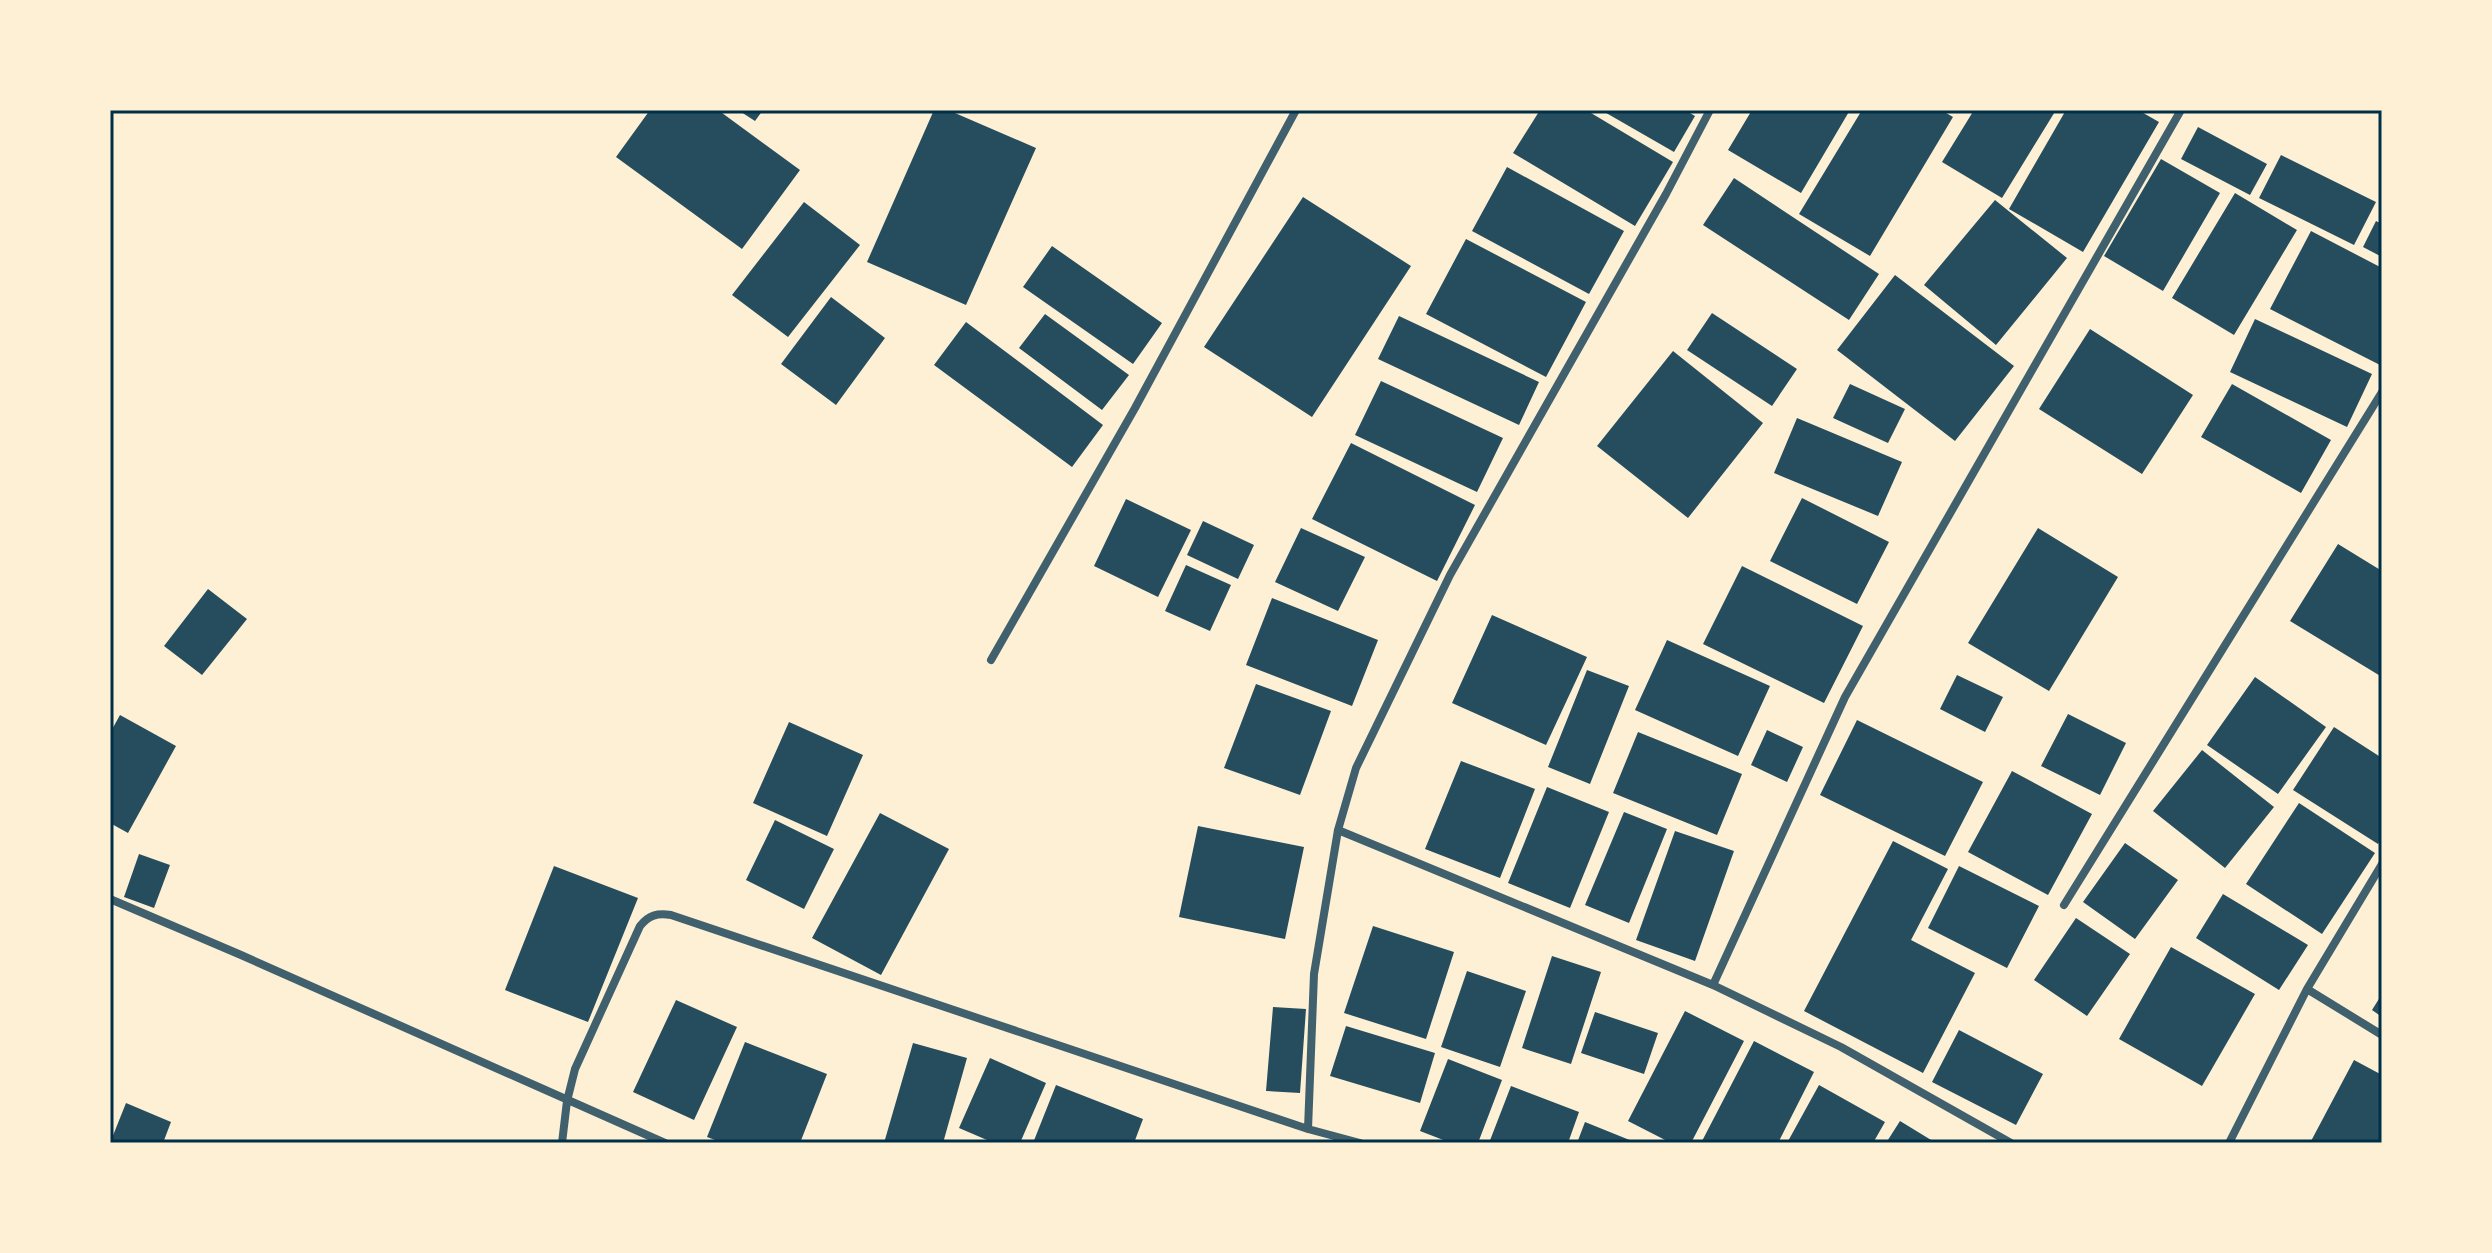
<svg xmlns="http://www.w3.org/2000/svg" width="2492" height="1253" font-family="Helvetica,sans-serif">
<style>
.building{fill:#264d5e}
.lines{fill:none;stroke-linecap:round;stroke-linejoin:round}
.minor{stroke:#3f606c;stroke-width:8}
.neatline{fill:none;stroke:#003049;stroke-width:3}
</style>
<rect width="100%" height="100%" fill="#fdf0d5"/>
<!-- building -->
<path class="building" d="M650 110H718L800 170 742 249 616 157Z
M738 110H763L755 121Z
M934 110H948L1036 148 966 305 867 262Z
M1540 110H1586L1673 162 1635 226 1513 153Z
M1601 110H1685L1695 116 1674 152Z
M1752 110H1850L1801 193 1728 150Z
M1862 110H1941L1953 117 1870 256 1799 214Z
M1974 110H2056L2002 198 1942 162Z
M2066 110H2138L2159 122 2083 252 2009 209Z
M2198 127 2267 164 2250 195 2181 159Z
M2281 155 2376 202 2354 245 2259 198Z
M2161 159 2220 193 2163 291 2104 256Z
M1507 167 1624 231 1589 294 1472 231Z
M1734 178 1879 274 1849 320 1703 225Z
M2235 193 2297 230 2234 335 2172 298Z
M1303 197 1411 266 1312 417 1204 347Z
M1995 200 2067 258 1996 345 1924 285Z
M804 202 860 245 788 337 732 295Z
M2376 221 2382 224V257L2363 247Z
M2311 231 2382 268V362L2380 365 2270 309Z
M1466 239 1586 302 1546 377 1426 314Z
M1052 246 1162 323 1133 364 1023 287Z
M1895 275 2014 366 1955 441 1837 350Z
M831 297 885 338 836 405 781 364Z
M1712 313 1797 369 1772 406 1687 350Z
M1045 314 1129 375 1102 410 1019 348Z
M1399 316 1539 382 1519 425 1378 359Z
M2255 319 2372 374 2347 427 2230 372Z
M966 322 1103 425 1072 467 934 365Z
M2090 329 2193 395 2142 474 2039 409Z
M1673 351 1763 423 1688 518 1597 446Z
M1381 381 1503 438 1477 492 1355 435Z
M1850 384 1905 409 1888 443 1833 418Z
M2232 384 2331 440 2301 493 2201 437Z
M1797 418 1902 462 1878 516 1774 473Z
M1351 443 1475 505 1437 581 1312 519Z
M1802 498 1889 542 1857 604 1770 561Z
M1126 499 1191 530 1158 597 1094 566Z
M1203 521 1254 545 1238 579 1187 555Z
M1301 528 1365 557 1338 611 1275 582Z
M2038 528 2118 577 2049 691 1968 643Z
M2338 544 2382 571V677L2290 621Z
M1186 565 1231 585 1210 631 1165 611Z
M1742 566 1863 626 1824 703 1703 644Z
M208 589 247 619 202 675 164 646Z
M1272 598 1378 640 1352 706 1246 665Z
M1492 615 1587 657 1546 745 1452 703Z
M1667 640 1770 686 1738 756 1635 710Z
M1587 670 1629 686 1590 784 1548 767Z
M1957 675 2003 697 1985 732 1940 709Z
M2255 677 2326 727 2278 794 2207 745Z
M1256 684 1331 711 1300 795 1224 768Z
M2068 714 2126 743 2100 795 2041 766Z
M120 715 176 746 128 833 110 823V733Z
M1857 720 1983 782 1945 856 1820 795Z
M789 722 863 755 827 836 753 803Z
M2334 727 2382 758V838L2378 844 2293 790Z
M1767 730 1803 747 1787 782 1751 765Z
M1638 732 1742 774 1717 835 1613 793Z
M2202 750 2274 807 2225 868 2153 811Z
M1461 761 1535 789 1500 878 1425 849Z
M2012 771 2092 814 2048 895 1968 852Z
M1547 787 1609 812 1570 908 1508 883Z
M2299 803 2375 853 2322 934 2246 884Z
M1624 812 1667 829 1629 923 1585 905Z
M880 813 949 849 881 975 812 938Z
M775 820 834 849 804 909 746 880Z
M1198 826 1304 847 1285 939 1179 917Z
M1675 831 1734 851 1695 961 1636 940Z
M1893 841 1948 869 1911 940 1975 973 1923 1073 1804 1011Z
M2125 843 2178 880 2135 939 2083 902Z
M139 854 170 865 154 908 124 897Z
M554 866 638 898 588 1022 505 990Z
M1959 866 2039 906 2007 968 1928 928Z
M2223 894 2308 945 2279 990 2196 938Z
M2076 918 2130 954 2087 1016 2034 980Z
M1373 926 1454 952 1426 1039 1344 1013Z
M2171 947 2255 994 2202 1086 2119 1039Z
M1552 956 1601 972 1571 1064 1522 1048Z
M1467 971 1526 991 1500 1067 1441 1047Z
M2382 994V1017L2372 1010Z
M676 1000 737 1027 694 1120 633 1092Z
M1273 1007 1306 1009 1300 1093 1266 1091Z
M1685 1011 1744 1041 1691 1143H1671L1628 1121Z
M1595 1012 1658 1033 1644 1074 1581 1053Z
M1346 1026 1435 1053 1420 1103 1330 1076Z
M1959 1030 2043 1074 2016 1125 1932 1082Z
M1754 1041 1814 1072 1778 1143H1701Z
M745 1042 827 1074 800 1143H723L707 1137Z
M913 1043 967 1058 943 1143H884Z
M990 1058 1046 1083 1020 1143H994L959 1128Z
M1448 1059 1502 1080 1478 1143H1451L1420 1131Z
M2354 1060 2382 1075V1143H2310Z
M1056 1085 1143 1119 1134 1143H1033Z
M1819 1085 1885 1122 1873 1143H1787Z
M1511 1086 1579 1112 1568 1143H1489Z
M126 1103 171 1122 163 1143H110Z
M1900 1121 1936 1143H1886Z
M1585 1122 1637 1143H1577Z"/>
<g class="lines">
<!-- minor -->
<path class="minor" d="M991 660 1135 408 1296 110
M1338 830 1713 985 1841 1047 2011 1143
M110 899 241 955 665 1143
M2064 905 2382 392
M1713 985 1845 697 2181 110
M2307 989 2382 1035
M1308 1129 1314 974 1338 830 1356 768 1450 575 1666 194 1710 110
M562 1143 567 1101 575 1069 640 926C649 915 657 913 671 915L1308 1129 1360 1143
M2229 1143 2307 989 2382 864"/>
</g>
<!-- border -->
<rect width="2492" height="1253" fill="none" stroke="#fdf0d5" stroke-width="224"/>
<rect x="112" y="112" width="2268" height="1029" class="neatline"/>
</svg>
